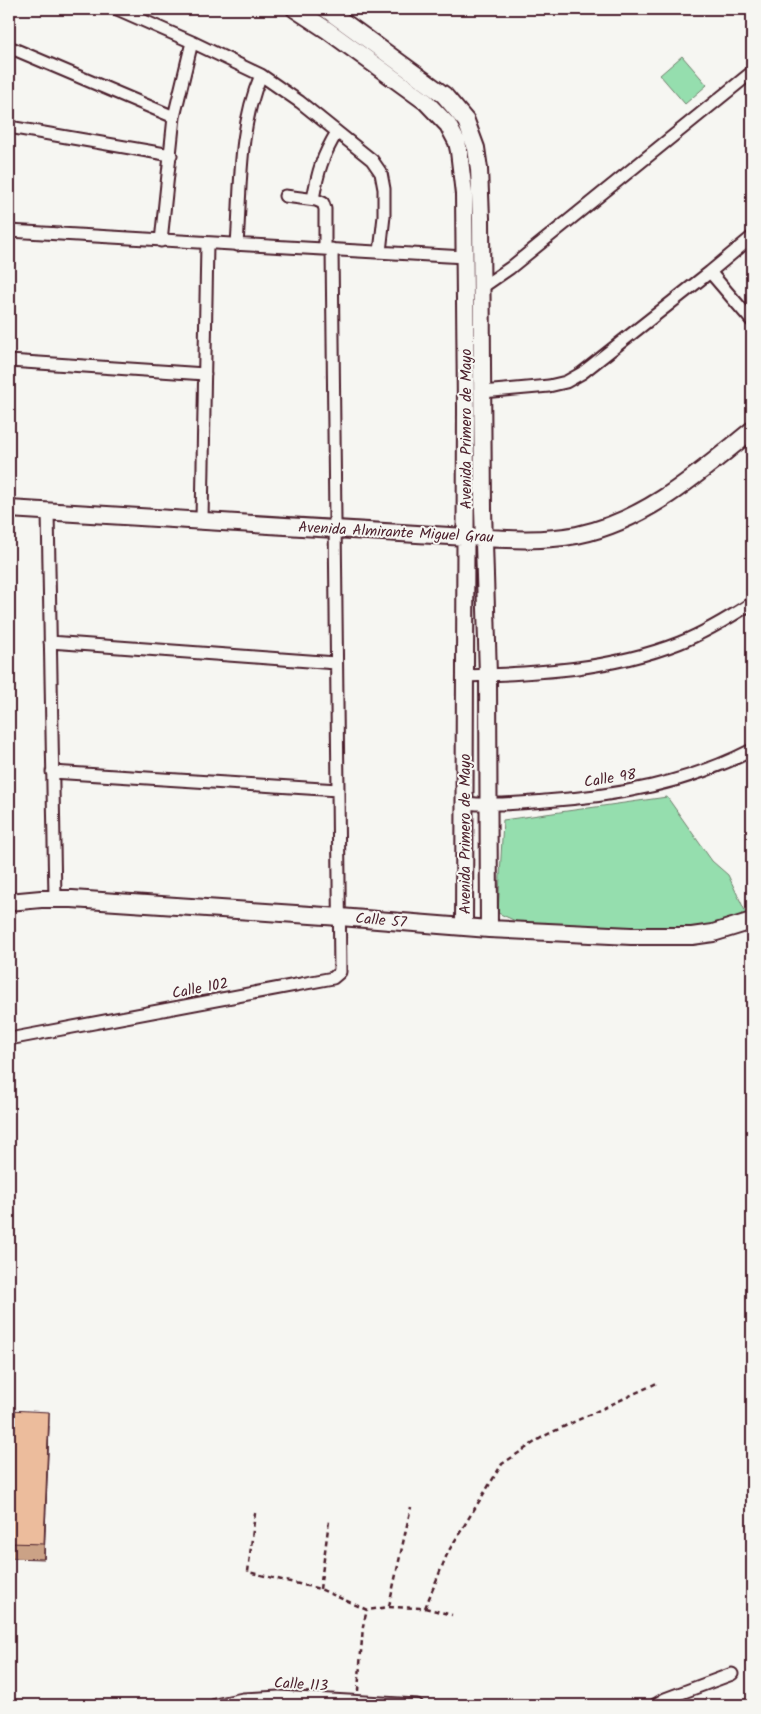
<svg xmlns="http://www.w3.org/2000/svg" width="761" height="1714" font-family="Kalam,sans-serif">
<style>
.green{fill:#95deae;stroke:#707e6c}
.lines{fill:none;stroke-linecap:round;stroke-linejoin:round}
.street-casing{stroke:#4a1f2b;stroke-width:15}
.secondary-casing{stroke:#4a1f2b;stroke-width:20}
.path{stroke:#4a1f2b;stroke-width:2.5;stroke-dasharray:5 4;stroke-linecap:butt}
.street{stroke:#f6f6f2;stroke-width:11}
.secondary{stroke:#f6f6f2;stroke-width:16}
.wall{fill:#cba286;stroke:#4a1f2b}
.shaded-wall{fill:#a5846d;stroke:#4a1f2b}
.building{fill:#ecbc9c;stroke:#4a1f2b}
.labels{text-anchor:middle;stroke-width:4;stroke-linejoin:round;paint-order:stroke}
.street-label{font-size:15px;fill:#4a1f2b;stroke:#f6f6f2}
</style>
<rect width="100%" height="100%" fill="#f6f6f2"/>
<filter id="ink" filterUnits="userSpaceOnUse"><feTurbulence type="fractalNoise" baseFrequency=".02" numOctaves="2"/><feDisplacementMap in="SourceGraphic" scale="10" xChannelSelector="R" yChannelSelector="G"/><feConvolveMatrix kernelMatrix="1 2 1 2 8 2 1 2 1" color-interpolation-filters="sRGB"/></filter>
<g filter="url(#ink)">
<!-- green -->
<path class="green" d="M682 56 707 85 685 104 660 75Z
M667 797 712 861 728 875 747 915 738 922 680 930 520 923 498 913 503 820Z"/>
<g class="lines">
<!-- street casing -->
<g class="street-casing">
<path id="street" d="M117 9 192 42 261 75 300 102 372 160 381 173 384 189V216L380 252
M9 47 174 117
M9 127 171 155
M285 196 316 200 323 203 325 209V249
M313 199C318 171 322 157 337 132
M9 231C161 241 313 248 465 257
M161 241 174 117 192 42
M237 245C241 189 238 128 261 75
M710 272 752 321
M481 288 510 268 752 72
M9 361 205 374
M482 392 549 386 566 382 582 373 710 272 752 237
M48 512 55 898
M202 520 207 244
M50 642 336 663
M465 676C538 673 610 670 679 643 704 633 729 618 752 603
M52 772 338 790
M465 803C492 806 518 803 545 801 617 796 688 783 752 750
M9 1039 333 978 340 972 332 249
M215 1705 243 1699 279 1697 417 1705
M655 1705 665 1699 732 1674"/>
</g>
<!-- secondary casing -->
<g class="secondary-casing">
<path id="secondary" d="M295 9 327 30 426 102 448 125 457 142 459 151 464 194 466 407 464 927
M326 9 444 95 466 121 476 148 479 169 481 218 483 509 488 675 489 929
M9 509 466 537C503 539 540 542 577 535 646 521 699 473 752 430
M9 902 41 899H72L340 917 489 929 631 936H692L713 933 752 921"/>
</g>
<!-- path -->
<path class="path" d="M255 1513 248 1572 320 1589 367 1610 389 1607 425 1608 452 1615
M320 1589 329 1521
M389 1606 411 1507
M425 1608 448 1552 502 1464 544 1436 657 1383
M358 1691 363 1626 367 1610"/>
<!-- street -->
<use href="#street" class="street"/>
<!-- secondary -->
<use href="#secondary" class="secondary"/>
</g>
<!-- wall -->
<path class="wall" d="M9 1410 49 1426 44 1559 9 1558Z"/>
<!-- shaded-wall -->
<path class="shaded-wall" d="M49 1412V1426L44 1559V1544Z"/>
<!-- building -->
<path class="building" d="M9 1410 49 1412 44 1544 9 1543Z"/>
</g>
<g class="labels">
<!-- street labels -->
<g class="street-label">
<text transform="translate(466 429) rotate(-90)" y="5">Avenida Primero de Mayo</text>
<text transform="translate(396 532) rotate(3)" y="5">Avenida Almirante Miguel Grau</text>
<text transform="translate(610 778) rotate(-9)" y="5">Calle 98</text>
<text transform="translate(465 834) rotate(-90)" y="5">Avenida Primero de Mayo</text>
<text transform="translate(381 920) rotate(5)" y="5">Calle 57</text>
<text transform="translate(200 988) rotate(-11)" y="5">Calle 102</text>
<text transform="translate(301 1684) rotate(3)" y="5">Calle 113</text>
</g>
</g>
<!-- margin -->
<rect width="761" height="1714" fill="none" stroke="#f6f6f2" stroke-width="30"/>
<rect x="15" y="15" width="731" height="1684" fill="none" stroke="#4a1f2b" stroke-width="2" filter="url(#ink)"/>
</svg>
